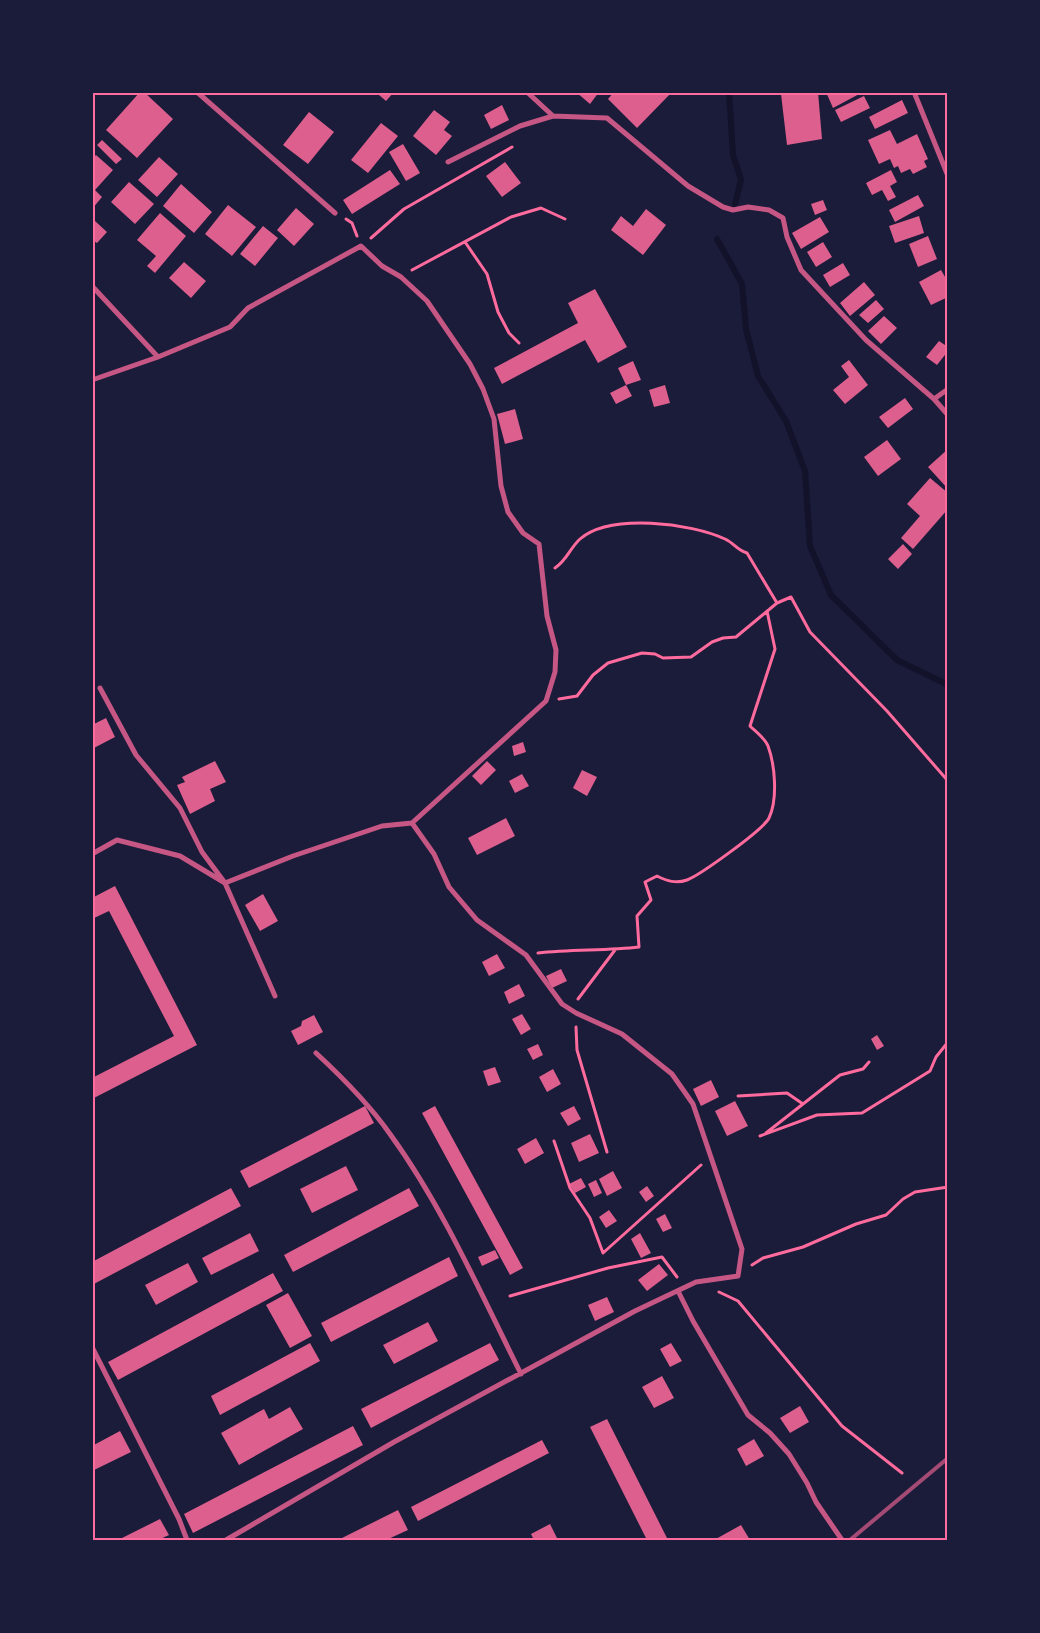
<svg xmlns="http://www.w3.org/2000/svg" width="1040" height="1633" font-family="Roboto,sans-serif">
<style>
.lines{fill:none;stroke-linecap:round;stroke-linejoin:round}
.stream{stroke:#12122b;stroke-width:6}
.building{fill:#dd5f8e}
.path{stroke:#ff6b9d;stroke-width:3}
.minor{stroke:#c65784;stroke-width:5}
.rail{stroke:#a44b75;stroke-width:4}
.neatline{fill:none;stroke:#ff6b9d;stroke-width:2}
</style>
<rect width="100%" height="100%" fill="#1b1b3a"/>
<g class="lines">
<!-- stream -->
<path class="stream" d="M729 92 733 155 741 180 735 204
M717 239 742 284 746 329 758 376 786 421 805 471 810 546 831 595 897 660 948 685"/>
</g>
<!-- building -->
<path class="building" d="M140 92H144L173 119 137 158 106 130Z
M381 92H394L386 101 379 95Z
M576 92H599L590 104Z
M614 92H672L637 128 608 99Z
M793 92H818L822 139 787 145 781 94Z
M826 92H863L833 108Z
M864 96 870 108 841 122 835 110Z
M902 100 908 113 875 129 869 117Z
M502 105 509 120 491 129 484 115Z
M434 110 450 122 444 130 452 136 436 155 413 136Z
M309 112 334 132 308 164 283 145Z
M381 123 398 136 368 173 351 160Z
M890 130 897 144 917 134 928 159 924 161 927 167 913 174 910 169 901 173 898 166 894 168 890 159 879 164 868 140Z
M102 140 122 159 116 164 97 145Z
M403 144 420 173 406 181 389 152Z
M96 155 113 170 95 190 92 188V159Z
M159 157 178 174 157 197 138 180Z
M505 162 521 183 502 197 486 176Z
M390 170 400 184 352 214 343 200Z
M891 170 897 182 890 186 896 197 888 201 882 190 872 195 866 183Z
M129 182 154 204 135 224 111 202Z
M181 184 212 212 194 233 163 206Z
M95 190 102 197 92 209V193Z
M918 195 924 206 895 222 889 210Z
M823 200 827 210 815 215 811 204Z
M228 205 256 227 232 256 205 234Z
M296 208 314 224 294 246 277 230Z
M646 209 666 225 643 255 611 230 621 216 633 226Z
M160 213 186 236 155 273 147 266 156 256 137 240Z
M919 216 924 233 895 243 889 226Z
M820 217 829 232 801 249 792 233Z
M95 221 107 232 97 243 92 240V224Z
M263 226 278 238 255 266 240 254Z
M928 236 937 259 918 267 909 244Z
M823 242 832 257 816 267 807 252Z
M184 262 206 281 191 298 169 278Z
M843 263 850 275 830 287 823 275Z
M941 270 948 282V297L931 305 919 282Z
M864 282 875 295 850 316 840 303Z
M595 289 627 347 598 363 585 340 502 384 494 368 578 323 568 303Z
M876 300 884 309 868 323 859 315Z
M884 316 897 328 881 344 868 331Z
M939 341 948 347V351L937 365 926 357Z
M849 360 868 385 845 404 833 390 849 377 841 366Z
M633 361 641 380 626 385 618 368Z
M626 385 632 396 616 404 610 393Z
M665 385 670 403 654 407 649 390Z
M905 398 913 409 888 428 879 417Z
M515 409 523 439 505 444 497 414Z
M887 440 901 459 878 476 864 457Z
M948 449V489L928 467Z
M930 478 948 493V509L913 549 901 538 920 516 907 504Z
M903 544 912 554 898 569 888 559Z
M106 718 115 737 92 749V725Z
M523 742 526 752 514 756 512 746Z
M215 761 226 782 210 789 215 801 190 814 177 785 185 782 182 777Z
M487 761 496 770 481 785 472 776Z
M582 770 597 777 587 796 573 788Z
M522 774 529 786 515 793 509 781Z
M506 818 515 836 477 855 468 838Z
M115 886 197 1045 92 1099V1078L174 1036 109 911 92 919V898Z
M263 894 278 921 260 931 245 905Z
M497 954 505 968 489 976 482 962Z
M561 969 567 981 552 988 546 976Z
M519 984 525 996 509 1004 504 992Z
M522 1014 531 1029 521 1035 512 1019Z
M314 1015 323 1032 298 1045 291 1031 301 1026 302 1021Z
M877 1035 884 1046 877 1050 871 1039Z
M538 1044 543 1055 533 1060 527 1049Z
M495 1067 501 1082 488 1086 483 1071Z
M553 1069 561 1084 547 1092 539 1077Z
M711 1080 719 1097 701 1106 693 1089Z
M735 1101 748 1126 727 1136 715 1111Z
M365 1106 374 1123 249 1188 240 1171Z
M435 1106 523 1268 510 1275 422 1113Z
M574 1106 581 1119 568 1126 560 1113Z
M590 1134 599 1153 579 1162 571 1143Z
M536 1138 544 1153 525 1164 517 1149Z
M346 1166 358 1190 312 1213 300 1189Z
M613 1171 622 1188 607 1196 599 1179Z
M581 1178 586 1187 575 1193 569 1184Z
M596 1180 602 1193 594 1197 588 1184Z
M647 1186 654 1196 646 1202 639 1192Z
M231 1188 241 1206 92 1285V1262Z
M409 1188 419 1206 293 1272 284 1255Z
M609 1210 617 1221 606 1228 599 1217Z
M665 1214 672 1228 663 1232 656 1219Z
M250 1233 259 1251 211 1275 202 1258Z
M640 1233 651 1253 641 1258 631 1239Z
M495 1250 499 1258 482 1266 478 1257Z
M449 1257 458 1276 331 1342 321 1323Z
M188 1263 198 1282 156 1305 145 1285Z
M659 1264 668 1275 647 1291 638 1280Z
M273 1273 283 1291 118 1380 108 1362Z
M288 1293 312 1336 290 1348 266 1305Z
M607 1297 614 1312 595 1321 588 1305Z
M428 1322 438 1341 394 1364 383 1345Z
M310 1343 320 1361 220 1415 211 1396Z
M490 1343 499 1360 371 1428 361 1409Z
M671 1343 682 1361 670 1367 660 1349Z
M662 1376 674 1398 654 1408 642 1387Z
M800 1406 809 1422 790 1433 780 1418Z
M290 1407 303 1429 239 1465 221 1433 264 1409 269 1419Z
M607 1419 668 1540H647L590 1427Z
M353 1426 363 1445 193 1533 184 1514Z
M120 1431 131 1452 92 1471V1446Z
M754 1439 764 1456 746 1466 737 1449Z
M542 1440 549 1453 418 1521 411 1507Z
M398 1510 408 1530 386 1540H338Z
M160 1519 169 1535 158 1540H118Z
M550 1524 558 1540H534L531 1534Z
M741 1525 750 1540H714Z"/>
<g class="lines">
<!-- path -->
<path class="path" d="M346 219 352 223 357 236
M371 238 404 209 512 147
M465 242 487 274 498 312 509 333 519 343
M412 270 511 217 541 208 565 219
M555 568C567 560 570 548 580 539 610 513 691 523 725 539 734 543 737 550 747 553L777 603 736 637 723 638 712 642 691 657 663 658 655 654 642 653 608 663 593 675 577 696 559 699
M777 603 791 597 810 632 887 711 948 781
M538 953C572 949 606 951 639 947L637 916 651 900 645 882 657 876C667 881 676 884 687 880 700 875 763 830 769 818 778 799 775 765 768 746 765 738 755 731 750 726L775 649 767 611
M578 999 615 950
M576 1027 577 1050 607 1152
M738 1096 787 1093 803 1104
M766 1133 840 1075 863 1069 869 1062
M760 1136 817 1115 862 1113 930 1071 936 1057 948 1042
M554 1141 570 1188 590 1218 603 1253 701 1165
M752 1265 763 1258 803 1247 856 1224 886 1215 903 1199 915 1192 948 1187
M719 1292 738 1301 842 1426 902 1473
M510 1296 608 1268 662 1257 677 1277"/>
<!-- minor -->
<path class="minor" d="M197 92 335 213
M527 92 553 116 607 118 688 186 723 207 733 210 748 207 769 210 783 218 787 237 801 270 866 340 934 399 948 415
M914 92 948 176
M448 162 520 126 553 116
M92 286 158 357
M92 380 158 357 230 327 248 308 361 246 382 266 401 277 427 301 470 364 483 389 494 419 501 486 508 512 523 533 539 544 547 616 556 650 555 672 546 701 412 823 382 826 293 856 225 883 180 856 117 840 92 854
M934 399 948 389
M100 688 136 755 180 808 202 852 225 883 275 996
M316 1053C343 1078 369 1104 390 1134 443 1207 481 1294 521 1374
M678 1291 693 1321 748 1415 770 1433 789 1454 807 1483 816 1502 842 1540
M92 1347 179 1519 187 1540
M226 1540 394 1442 635 1311 696 1282 738 1276 742 1249 693 1104 672 1074 622 1034 576 1013 562 1004 526 955 477 920 449 887 434 854 412 823"/>
<!-- rail -->
<path class="rail" d="M850 1540 948 1458"/>
</g>
<!-- border -->
<rect width="1040" height="1633" fill="none" stroke="#1b1b3a" stroke-width="188"/>
<rect x="94" y="94" width="852" height="1445" class="neatline"/>
</svg>
